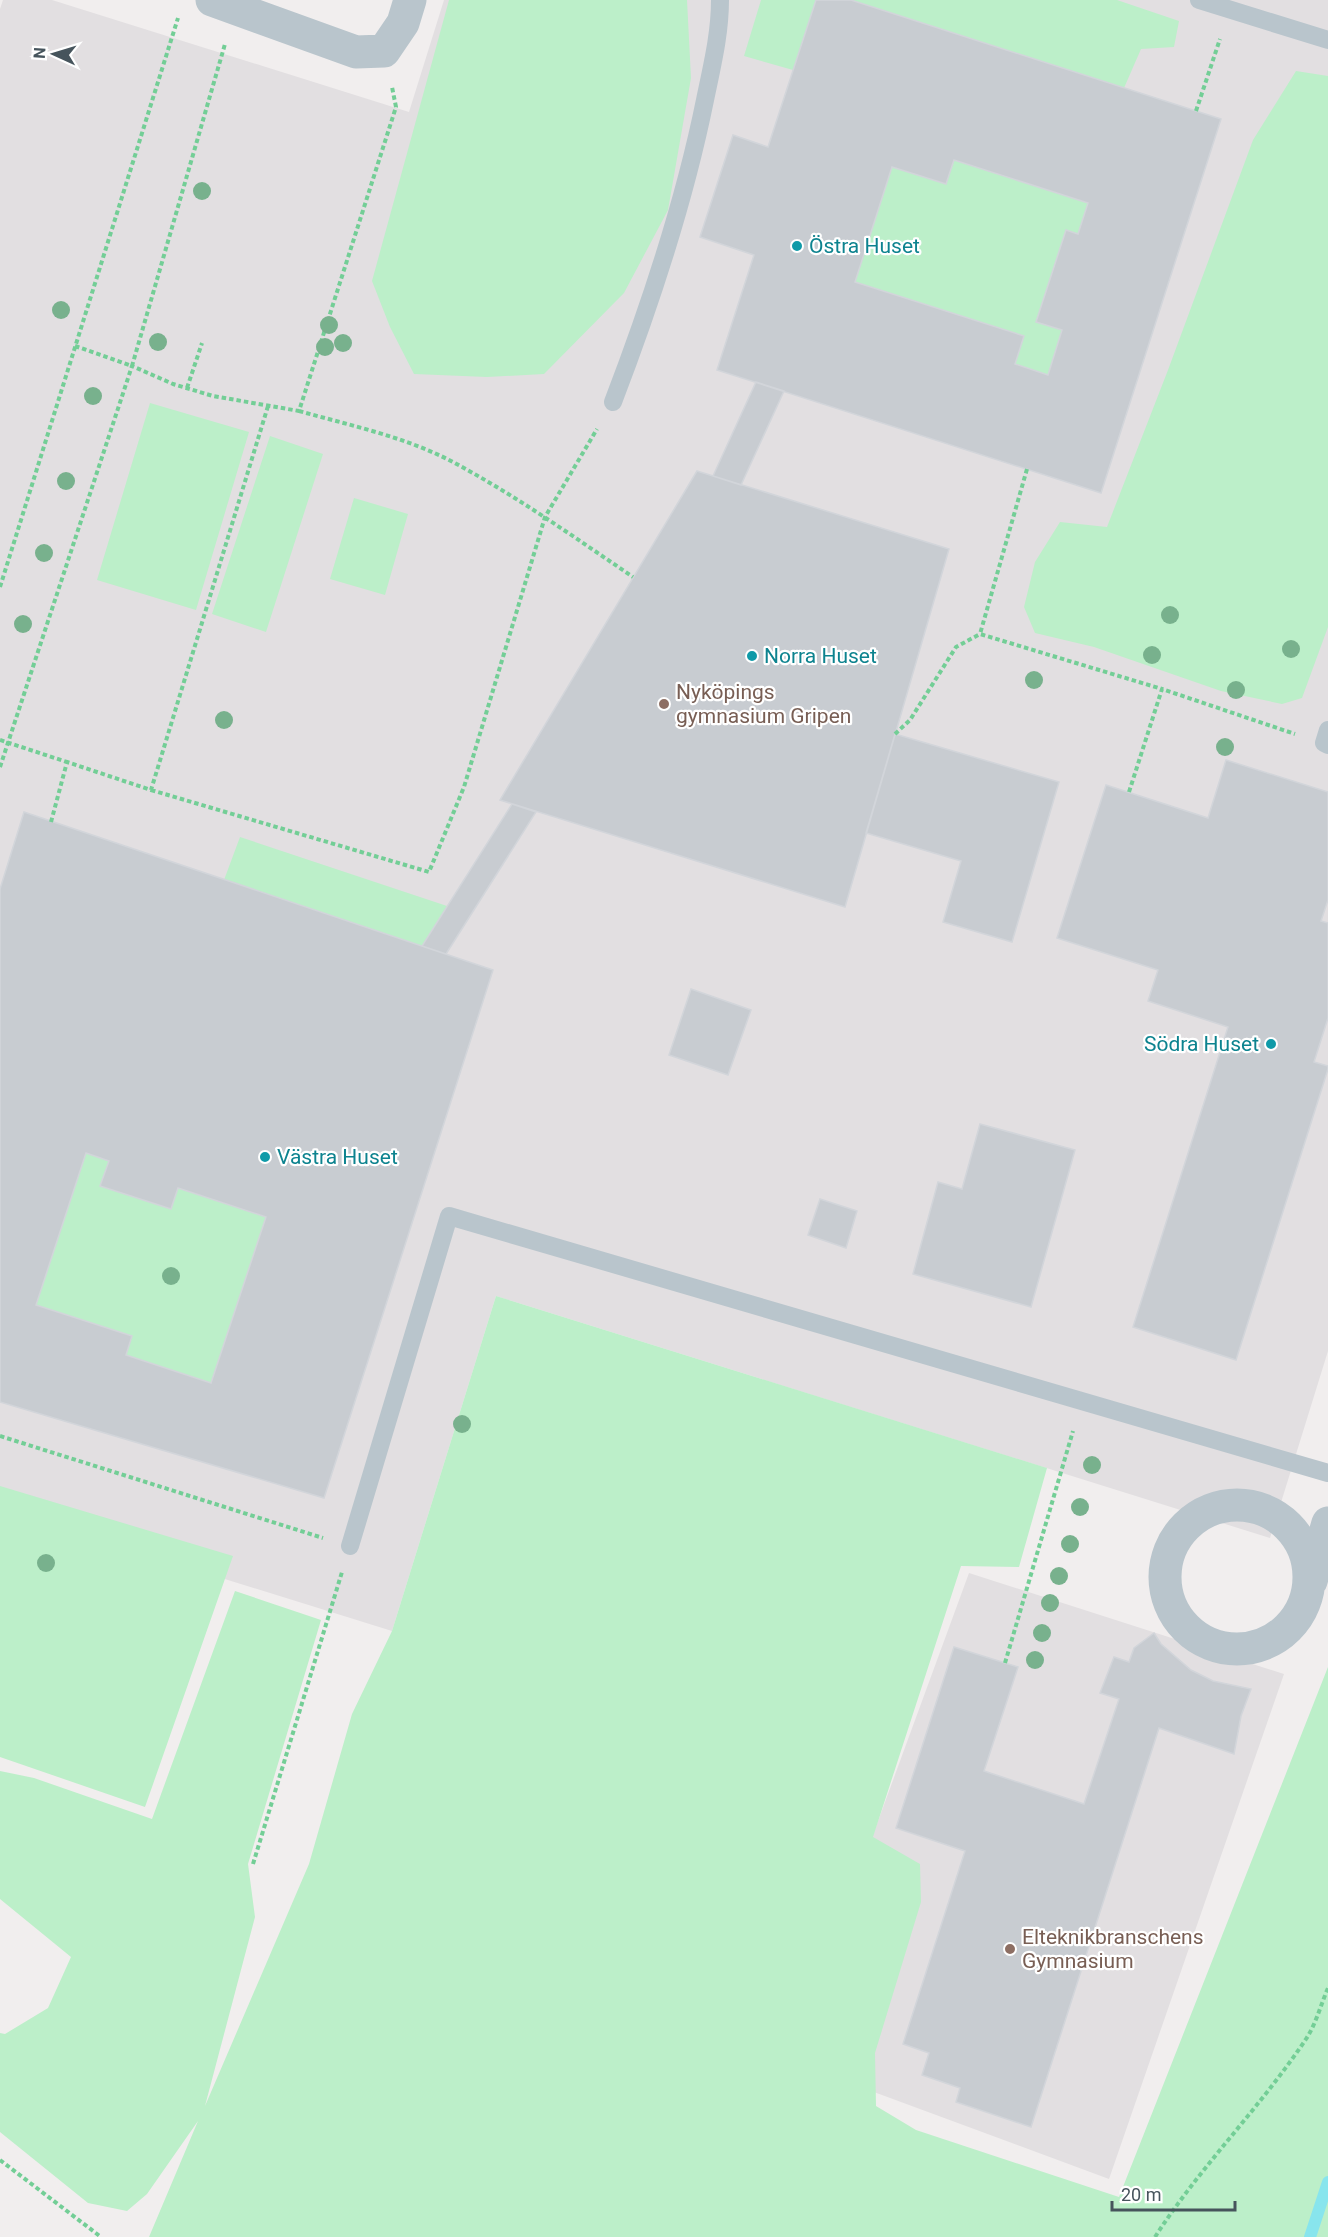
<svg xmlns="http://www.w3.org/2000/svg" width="1328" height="2237" font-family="Roboto,sans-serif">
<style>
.education{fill:#e2dfe1}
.green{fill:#bcefc9}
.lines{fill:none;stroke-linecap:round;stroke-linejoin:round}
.stream{stroke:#88e5ed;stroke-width:12}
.building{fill:#c8ccd1;stroke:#d2d5da;stroke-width:1.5;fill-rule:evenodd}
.path{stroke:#73ce96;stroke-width:4;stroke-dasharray:4.5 3;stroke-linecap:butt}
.service{stroke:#b9c5cc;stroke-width:18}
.minor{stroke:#b9c5cc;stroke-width:33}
.tree{fill:#78b18d}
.culture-dot{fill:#0f9aa8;stroke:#fff;stroke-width:2}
.education-dot{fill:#8d6e63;stroke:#fff;stroke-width:2}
.labels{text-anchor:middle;stroke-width:4.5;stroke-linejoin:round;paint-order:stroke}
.culture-label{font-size:21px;fill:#0d838f;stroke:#fff;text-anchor:start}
.education-label{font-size:21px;fill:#785e54;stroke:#fff;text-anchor:start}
</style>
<rect width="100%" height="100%" fill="#f1eeee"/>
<!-- education -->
<path class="education" d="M3 0H52L409 112 444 0H1328V1351L1270 1538 496 1296 392 1631 0 1509V9Z
M969 1573 1284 1674 1109 2179 790 2061Z"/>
<!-- green -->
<path class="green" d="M449 0H687L691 78 668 210 624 293 544 374 487 377 414 374 390 327 372 281Z
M761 0H816L793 70 744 56Z
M851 0H1117L1179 21 1174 47 1141 49 1124 88Z
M1296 71 1328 76V627L1302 698 1282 704 1221 691 1094 647 1035 633 1024 607 1035 562 1060 522 1107 527 1168 370 1253 140Z
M954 160 1088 203 1078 234 1066 230 1036 321 1062 330 1048 375 1015 364 1024 336 855 282 892 167 946 184Z
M150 403 249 432 196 610 97 580Z
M270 436 323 454 266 632 212 614Z
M354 498 408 514 385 595 330 579Z
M240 837 447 906 422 946 224 880Z
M86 1153 109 1161 101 1185 171 1209 178 1188 266 1217 211 1383 126 1355 132 1336 36 1305Z
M496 1296 1047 1468 1019 1567 961 1566 873 1837 920 1864 921 1902 875 2053 876 2106 916 2130 1119 2197 1328 1667V2237H149L198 2121 147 2194 127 2211 88 2203 0 2132V2033L5 2034 48 2008 71 1957 0 1899V1771L34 1778 152 1819 235 1591 321 1620 248 1864 255 1917 205 2106 309 1864 352 1714 392 1631Z
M0 1486 233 1556 145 1807 0 1757Z"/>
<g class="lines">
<!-- stream -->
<path class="stream" d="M1310 2237 1328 2182"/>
</g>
<!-- building -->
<path class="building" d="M816 0H851L1221 119 1101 493 717 370 754 255 700 237 733 135 768 147ZM954 160 1088 203 1078 234 1066 230 1036 322 1062 330 1048 375 1015 364 1024 336 855 282 892 167 946 184Z
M756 382 784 391 741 485 713 476Z
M697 471 949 549 845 907 500 800Z
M895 734 1059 782 1012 942 943 922 961 861 866 833Z
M1226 760 1328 792V900L1321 921 1328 923V1018L1314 1062 1328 1066V1069L1236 1360 1133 1327 1228 1027 1148 1001 1158 970 1057 938 1106 785 1208 818Z
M512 804 536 812 446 954 422 946Z
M24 812 493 970 324 1498 0 1402V889ZM86 1153 109 1161 100 1186 171 1209 178 1188 266 1217 211 1383 126 1355 132 1336 36 1305Z
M691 989 751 1010 728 1075 669 1055Z
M980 1124 1075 1150 1031 1307 913 1274 938 1182 962 1189Z
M820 1199 857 1211 846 1248 808 1235Z
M1154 1633 1161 1644 1191 1670 1213 1681 1251 1689 1241 1716 1234 1754 1159 1728 1031 2127 956 2102 960 2088 922 2075 929 2053 903 2044 965 1851 896 1828 954 1647 1018 1667 984 1771 1084 1804 1119 1699 1100 1693 1114 1657 1129 1662 1134 1648Z"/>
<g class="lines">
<!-- path -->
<path class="path" d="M1196 111 1220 39
M75 346 132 366 225 44
M187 388 202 343
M299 411C349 425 405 437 451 461 515 495 574 537 633 577
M1027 469 980 634 1162 689
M0 587 178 18
M895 734 910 720 956 647 980 634
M0 740 67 762
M0 767 132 366 173 384 213 396 299 411 396 107 392 87
M151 790 429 872 464 787 545 517 597 429
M1129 792 1162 689 1295 734
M51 822 67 762 151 790 268 406
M0 1436 323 1538
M1005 1663 1073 1431
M253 1864 342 1572
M0 2160 101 2237
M1155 2237C1200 2167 1260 2108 1306 2039 1316 2024 1321 2004 1328 1988"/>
<!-- service -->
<path class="service" d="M1199 0 1328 40
M613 402C651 303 684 204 705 100 712 66 720 34 720 0
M1328 730 1324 743 1328 745
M350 1546 449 1216 1328 1473"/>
<!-- minor -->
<path class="minor" d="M212 0 356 52 384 51 403 23 410 0
M1165 1577a72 72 0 1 1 144 0a72 72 0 1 1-144 0Z
M1311 1581 1328 1523"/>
</g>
<!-- trees -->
<g class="tree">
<circle cx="202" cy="191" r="9"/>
<circle cx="61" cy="310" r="9"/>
<circle cx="329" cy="325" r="9"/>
<circle cx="158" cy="342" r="9"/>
<circle cx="343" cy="343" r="9"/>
<circle cx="325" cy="347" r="9"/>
<circle cx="93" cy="396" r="9"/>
<circle cx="66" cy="481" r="9"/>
<circle cx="44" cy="553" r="9"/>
<circle cx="1170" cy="615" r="9"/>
<circle cx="23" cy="624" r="9"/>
<circle cx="1291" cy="649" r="9"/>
<circle cx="1152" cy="655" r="9"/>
<circle cx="1034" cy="680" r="9"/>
<circle cx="1236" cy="690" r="9"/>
<circle cx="224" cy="720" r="9"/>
<circle cx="1225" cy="747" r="9"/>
<circle cx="171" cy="1276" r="9"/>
<circle cx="462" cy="1424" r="9"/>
<circle cx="1092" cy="1465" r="9"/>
<circle cx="1080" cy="1507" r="9"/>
<circle cx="1070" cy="1544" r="9"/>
<circle cx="46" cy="1563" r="9"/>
<circle cx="1059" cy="1576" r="9"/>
<circle cx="1050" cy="1603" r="9"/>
<circle cx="1042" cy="1633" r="9"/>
<circle cx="1035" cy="1660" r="9"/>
</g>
<!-- markers -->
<g class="culture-dot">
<circle cx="797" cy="246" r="6"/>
<circle cx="752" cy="656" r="6"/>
<circle cx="1271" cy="1044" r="6"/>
<circle cx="265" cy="1157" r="6"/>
</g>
<g class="education-dot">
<circle cx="664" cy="704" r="6"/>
<circle cx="1010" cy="1949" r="6"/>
</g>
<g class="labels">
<!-- culture labels -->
<g class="culture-label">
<text x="809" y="253">Östra Huset</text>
<text x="764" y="663">Norra Huset</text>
<text x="1259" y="1051" text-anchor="end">Södra Huset</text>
<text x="277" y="1164">Västra Huset</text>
</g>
<!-- education labels -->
<g class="education-label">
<text x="676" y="699">Nyköpings<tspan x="676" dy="24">gymnasium Gripen</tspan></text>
<text x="1022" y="1944">Elteknikbranschens<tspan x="1022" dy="24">Gymnasium</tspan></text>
</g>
</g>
<!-- north arrow -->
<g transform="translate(54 54) rotate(274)" stroke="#ffffff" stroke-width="4.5" paint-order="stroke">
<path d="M0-4.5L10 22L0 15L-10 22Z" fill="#46545c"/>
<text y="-9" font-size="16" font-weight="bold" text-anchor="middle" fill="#46545c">N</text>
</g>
<!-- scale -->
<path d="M1112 2201v9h123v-9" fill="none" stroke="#46545c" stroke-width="3"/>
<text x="1121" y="2201" font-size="18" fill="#46545c" stroke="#ffffff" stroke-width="4.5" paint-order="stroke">20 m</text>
</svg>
